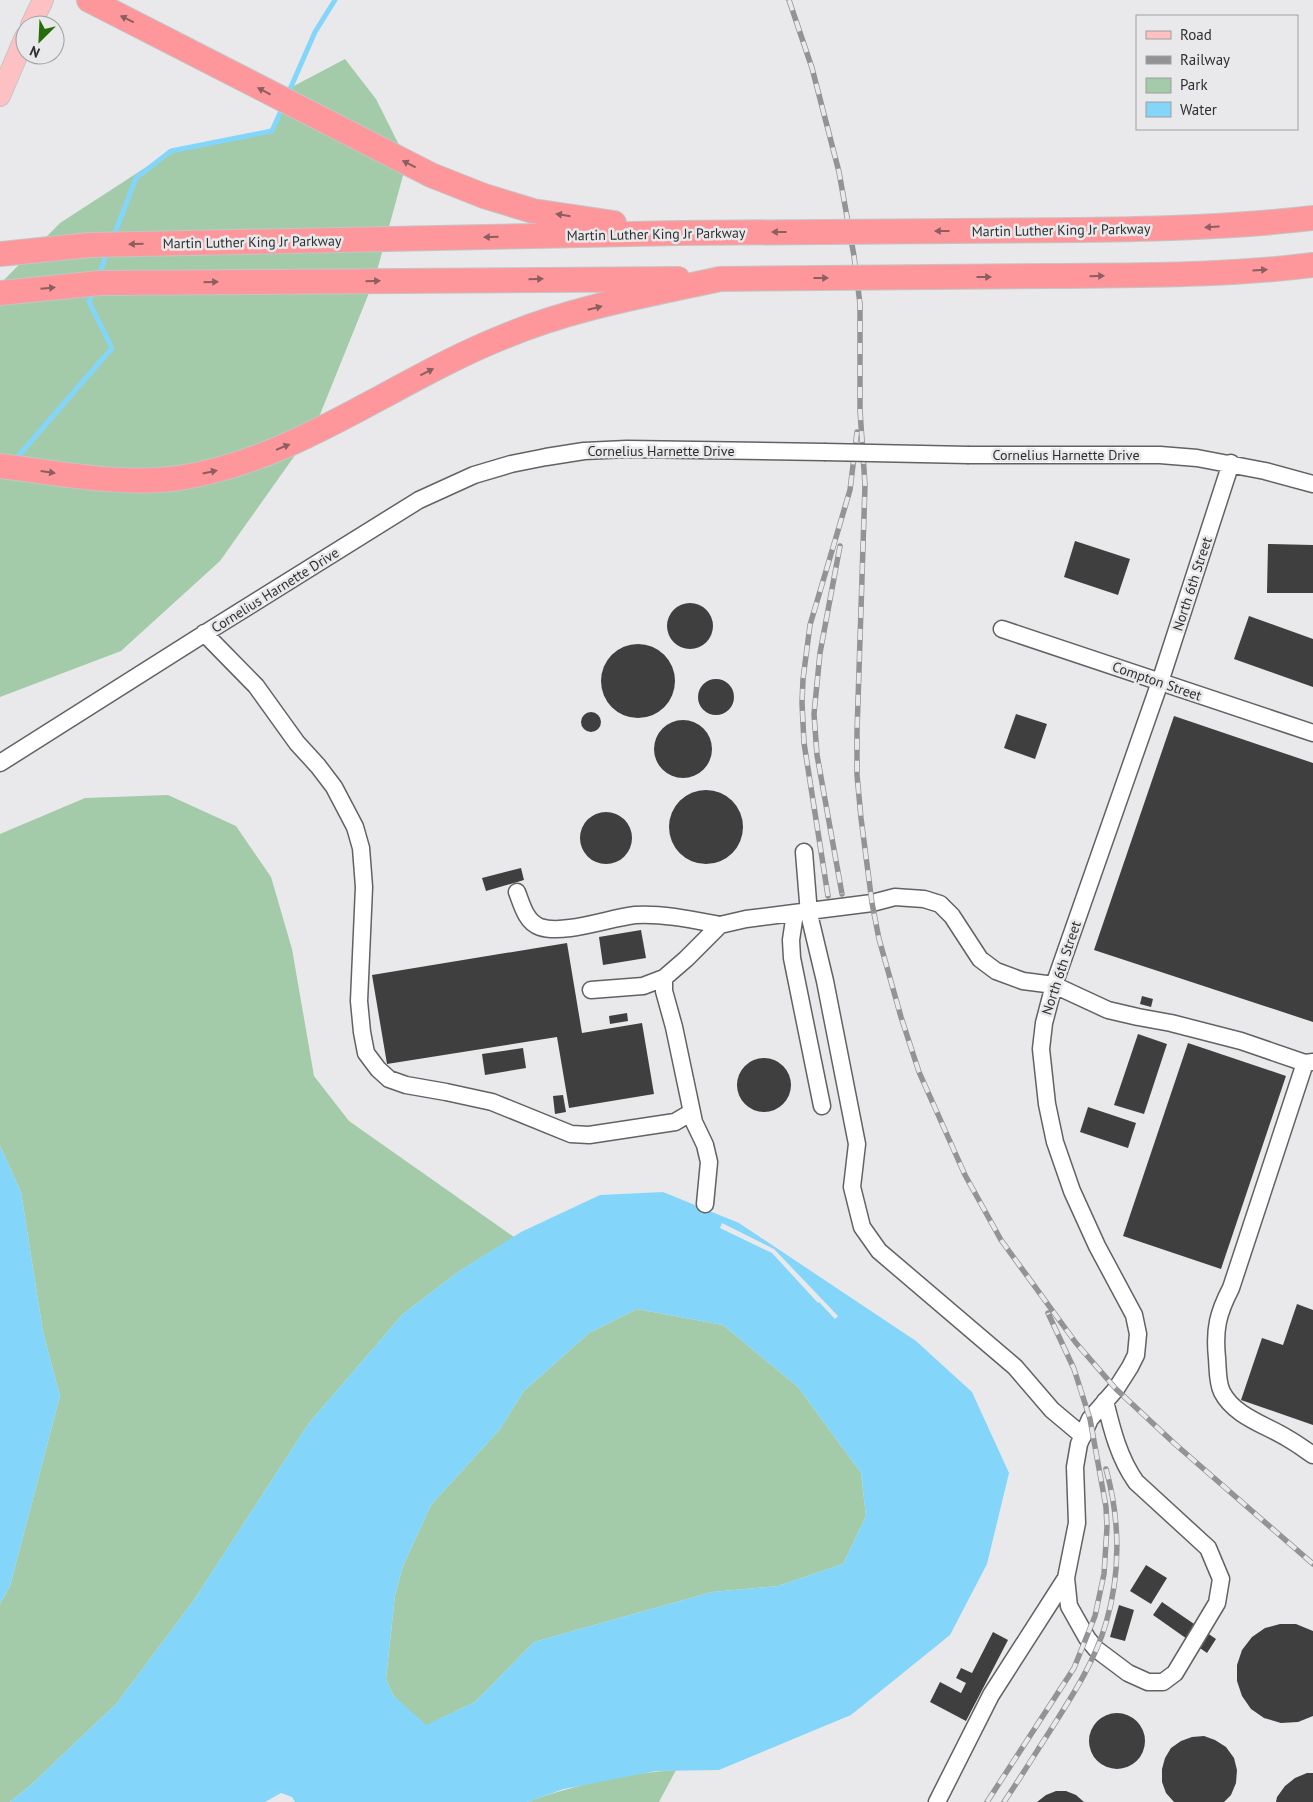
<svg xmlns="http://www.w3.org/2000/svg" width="1313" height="1802" font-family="'PT Sans',sans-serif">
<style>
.green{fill:#a3cba9}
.water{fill:#83d6f9;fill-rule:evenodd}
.pier{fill:#e9e9eb}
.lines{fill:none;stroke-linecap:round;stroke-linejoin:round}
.stream{stroke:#83d6f9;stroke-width:5}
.building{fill:#3f3f40}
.minor-casing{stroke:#626264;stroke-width:19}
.major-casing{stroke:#c5c5c5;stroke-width:22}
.highway-casing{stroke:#c5c5c5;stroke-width:26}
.minor{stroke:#fff;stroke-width:16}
.major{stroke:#fec1c3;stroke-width:20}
.highway{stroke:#fe979b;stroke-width:24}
.rail-casing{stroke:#939395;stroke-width:5.5}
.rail{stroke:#e9e9eb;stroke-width:4;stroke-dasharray:11;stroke-linecap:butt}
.minor-bridge-casing{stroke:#626264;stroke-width:19;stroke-linecap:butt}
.highway-bridge-casing{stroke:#c5c5c5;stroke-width:26;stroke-linecap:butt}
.minor-bridge{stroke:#fff;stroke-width:16}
.highway-bridge{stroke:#fe979b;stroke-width:24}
.oneway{fill:#8c5e60}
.labels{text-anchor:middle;stroke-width:5;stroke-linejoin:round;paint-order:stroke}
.street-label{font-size:14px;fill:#2f2f30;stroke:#e9e9eb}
</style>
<rect width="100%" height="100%" fill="#e9e9eb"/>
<!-- green -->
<path class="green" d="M345 59 376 99 407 161 375 278 315 427 220 561 121 651 0 697V284L60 223 171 151 272 131 290 88Z
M168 795 236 826 271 877 292 949 314 1076 349 1121 514 1237 458 1272 403 1314 309 1423 194 1600 117 1703 32 1784 10 1802H0V1604L10 1586 60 1396 43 1332 21 1192 0 1146V834L85 798Z
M637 1309 723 1325 798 1387 861 1473 866 1516 843 1564 778 1586 712 1592 534 1642 475 1702 425 1726 393 1695 386 1679 395 1595 403 1566 431 1505 500 1429 524 1391 589 1333Z
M676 1770 659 1802H527C575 1785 626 1773 676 1770Z"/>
<!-- water -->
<path class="water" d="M0 1146 21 1192 43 1332 60 1396 10 1586 0 1604Z
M663 1192 739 1223 916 1341 972 1392 1009 1473 987 1564 950 1635 851 1715 719 1770 656 1771 564 1789 527 1802H295L292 1797 281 1793 265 1802H10L32 1784 117 1703 194 1600 309 1423 403 1314 458 1272 521 1232 600 1195ZM637 1309 723 1325 798 1387 861 1473 866 1516 843 1564 778 1586 712 1592 534 1642 475 1702 426 1725 393 1695 386 1679 395 1595 403 1566 431 1505 500 1429 524 1391 589 1333Z"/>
<!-- pier -->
<path class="pier" d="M722 1223 774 1249 838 1316 835 1319 819 1302 818 1303 772 1253 720 1228Z"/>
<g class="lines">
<!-- stream -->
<path class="stream" d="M287 96 315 32 335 0
M113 238 136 178 171 151 272 131 283 106
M98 277 108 250
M14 461 112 348 89 302 93 290"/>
</g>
<!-- building -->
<path class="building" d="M1075 541 1130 559 1118 595 1064 577Z
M1268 544 1313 545V593H1267Z
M667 626a23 23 0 1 1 46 0a23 23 0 1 1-46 0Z
M1249 616 1313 639V687L1234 659Z
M601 681a37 37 0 1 1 74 0a37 37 0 1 1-74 0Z
M698 697a18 18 0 1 1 36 0a18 18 0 1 1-36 0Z
M581 722a10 10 0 1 1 20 0a10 10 0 1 1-20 0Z
M1016 714 1047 724 1035 759 1004 748Z
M1174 716 1313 763V1022L1094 950Z
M654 749a29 29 0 1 1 58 0a29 29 0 1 1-58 0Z
M669 827a37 37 0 1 1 74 0a37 37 0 1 1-74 0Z
M580 838a26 26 0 1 1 52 0a26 26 0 1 1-52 0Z
M521 868 524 880 486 891 482 878Z
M641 930 646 958 603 965 599 937Z
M567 943 582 1033 642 1023 654 1094 569 1108 557 1037 387 1064 372 975Z
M1142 996 1153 999 1151 1007 1140 1004Z
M627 1013 628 1021 610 1024 609 1016Z
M1138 1034 1167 1044 1144 1114 1114 1105Z
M1188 1043 1286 1076 1221 1269 1123 1236Z
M523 1048 526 1068 485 1075 482 1054Z
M737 1085a27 27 0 1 1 54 0a27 27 0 1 1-54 0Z
M563 1095 566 1112 555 1114 553 1096Z
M1088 1107 1136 1123 1128 1148 1080 1132Z
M1297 1304 1313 1310V1425L1241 1400 1262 1338 1283 1345Z
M1146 1565 1167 1578 1151 1604 1130 1591Z
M1162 1602 1216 1639 1207 1653 1153 1615Z
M1119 1605 1134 1610 1125 1641 1110 1637Z
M1280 1624H1296L1313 1631V1716L1298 1722 1281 1723 1264 1718 1251 1709 1242 1696 1237 1681V1665L1242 1650 1252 1637 1265 1628Z
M993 1632 1008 1640 966 1721 930 1702 940 1682 961 1693 966 1683 956 1678 961 1668 972 1673Z
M1089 1741a28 28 0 1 1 56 0a28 28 0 1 1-56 0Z
M1204 1736 1215 1740 1226 1747 1234 1758 1237 1770 1236 1783 1231 1795 1224 1802H1174L1166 1793 1162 1782V1769L1165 1758 1171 1748 1181 1741 1192 1737Z
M1307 1773H1313V1802H1276L1277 1797 1285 1786 1295 1778Z
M1056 1791H1066L1076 1795 1084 1802H1037L1046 1795Z"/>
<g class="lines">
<!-- minor casing -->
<g class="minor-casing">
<path id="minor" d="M969 455H1160L1197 458 1265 471 1313 484
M1002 629 1313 733
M204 633 256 686 297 743 318 766 334 787 355 827 361 848 364 887 359 1001 362 1032 366 1053 378 1069 389 1079 406 1085 446 1092 492 1102 571 1134 589 1135 675 1122 692 1112
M0 763 207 632 419 500 474 475 511 464 546 457 584 451 627 449 824 452
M804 852 809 914 825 981 857 1144 852 1187 862 1227 879 1251 1015 1367 1052 1410 1083 1436
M517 892C522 905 526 922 540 927 564 935 609 918 635 915 661 913 694 920 720 925
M795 913 791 940 792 958 822 1106
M664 978V991L674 1027 694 1122 705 1145 709 1162 705 1204
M591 990 643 986 664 978 686 959 720 925 746 919 872 903 895 897 924 899 940 904 952 916 980 959 996 971 1023 981 1054 985 1108 1010 1138 1017 1171 1023 1241 1041 1305 1063 1313 1062
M1305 1063 1231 1288C1218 1313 1214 1329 1217 1358 1218 1369 1217 1382 1222 1392 1234 1416 1266 1425 1287 1438 1296 1443 1304 1449 1313 1455
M1105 1401C1112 1430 1119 1458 1136 1482L1208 1548 1221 1579 1217 1603 1175 1673 1163 1682H1148L1128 1673 1096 1649 1087 1638 1069 1606 1066 1578 1077 1523 1075 1467 1079 1444 1090 1419 1116 1389 1130 1367 1136 1355 1138 1334 1134 1315 1097 1246 1072 1191 1055 1142 1047 1104 1041 1049 1044 1023 1054 985 1160 682 1231 463
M937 1802 991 1695 1066 1578"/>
</g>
<!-- major casing -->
<g class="major-casing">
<path id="major" d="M31 25 43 0
M0 96 25 37"/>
</g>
<!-- highway casing -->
<g class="highway-casing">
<path id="highway" d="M89 0 431 175 484 196 533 211 614 223
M1078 230C1157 229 1235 227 1313 218
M0 254 90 245 680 233
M1049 276C1137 275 1226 276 1313 265
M0 293 100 283 678 279
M0 466C59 473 119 486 179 478 297 460 393 381 503 337 572 308 647 295 720 279"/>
</g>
<!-- minor -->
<use href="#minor" class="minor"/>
<!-- major -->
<use href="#major" class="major"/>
<!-- highway -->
<use href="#highway" class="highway"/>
<!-- rail casing -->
<g class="rail-casing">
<path id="rail" d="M789 0 812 68 839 172 854 256 860 304V410L865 485 857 732V775L861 818 872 903 879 939 901 1017 919 1072 965 1175 1001 1240 1076 1343 1116 1389 1175 1444 1313 1564
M840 546 820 653 814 714 817 755 842 894
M828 896 804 743 802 703 803 679 810 625 850 490 857 432
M987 1802 1074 1668 1095 1616 1104 1574 1107 1527 1106 1507 1090 1419 1074 1369 1048 1313
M1004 1802C1019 1780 1033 1757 1048 1734 1070 1699 1094 1664 1106 1623 1121 1573 1120 1519 1106 1469"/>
</g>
<!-- rail -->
<use href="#rail" class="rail"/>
<!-- minor-bridge casing -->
<g class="minor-bridge-casing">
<path id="minor-bridge" d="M824 452 969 455"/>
</g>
<!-- highway-bridge casing -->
<g class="highway-bridge-casing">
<path id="highway-bridge" d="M680 233 1078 230
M720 279 1049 276"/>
</g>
<!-- minor-bridge -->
<use href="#minor-bridge" class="minor-bridge"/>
<!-- highway-bridge -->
<use href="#highway-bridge" class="highway-bridge"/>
</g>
<!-- one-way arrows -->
<defs><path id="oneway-solid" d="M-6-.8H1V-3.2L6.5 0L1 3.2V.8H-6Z" transform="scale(1.25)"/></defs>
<g class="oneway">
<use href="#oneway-solid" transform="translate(127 19) rotate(-154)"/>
<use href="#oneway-solid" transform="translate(264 91) rotate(-152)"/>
<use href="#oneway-solid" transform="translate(409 164) rotate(-153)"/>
<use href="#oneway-solid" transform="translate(563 215) rotate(-171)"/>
<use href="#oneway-solid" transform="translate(1212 227) rotate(177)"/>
<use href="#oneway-solid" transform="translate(942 231) rotate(180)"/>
<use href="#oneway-solid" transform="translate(779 232) rotate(180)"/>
<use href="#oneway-solid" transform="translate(491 237) rotate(179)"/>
<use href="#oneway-solid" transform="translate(136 244) rotate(179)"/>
<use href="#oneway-solid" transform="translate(1260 270) rotate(-3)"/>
<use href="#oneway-solid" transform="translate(1097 276) rotate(-1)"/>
<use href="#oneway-solid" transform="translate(984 277)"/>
<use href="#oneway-solid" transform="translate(821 278)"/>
<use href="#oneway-solid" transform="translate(536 279) rotate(-1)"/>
<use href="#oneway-solid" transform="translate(373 281) rotate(-1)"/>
<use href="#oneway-solid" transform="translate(211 282) rotate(-1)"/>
<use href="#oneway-solid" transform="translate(48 288) rotate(-5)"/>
<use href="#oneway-solid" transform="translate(595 308) rotate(-14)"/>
<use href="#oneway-solid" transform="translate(427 372) rotate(-27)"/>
<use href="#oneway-solid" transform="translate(283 447) rotate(-22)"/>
<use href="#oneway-solid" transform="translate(48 472) rotate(8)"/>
<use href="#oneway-solid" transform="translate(210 472) rotate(-12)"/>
</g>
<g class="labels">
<!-- street labels -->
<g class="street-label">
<text transform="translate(1061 230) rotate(-1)" y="5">Martin Luther King Jr Parkway</text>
<text transform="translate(656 234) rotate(-1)" y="5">Martin Luther King Jr Parkway</text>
<text transform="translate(252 242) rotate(-1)" y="5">Martin Luther King Jr Parkway</text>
<text x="661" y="456">Cornelius Harnette Drive</text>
<text x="1066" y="460">Cornelius Harnette Drive</text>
<text transform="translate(1192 584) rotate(-72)" y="5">North 6th Street</text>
<text transform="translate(275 590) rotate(-32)" y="5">Cornelius Harnette Drive</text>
<text transform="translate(1157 681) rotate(19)" y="5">Compton Street</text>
<text transform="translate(1061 968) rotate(-72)" y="5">North 6th Street</text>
</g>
</g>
<!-- legend -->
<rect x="1136" y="15" width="162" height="115" fill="#e9e9eb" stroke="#9f9fa0"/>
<rect x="1146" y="31" width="25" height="8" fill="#fec1c3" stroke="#9f9fa0"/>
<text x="1180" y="40" font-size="15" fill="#2f2f30">Road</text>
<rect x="1146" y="56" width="25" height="8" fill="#939395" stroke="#9f9fa0"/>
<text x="1180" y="65" font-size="15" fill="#2f2f30">Railway</text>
<rect x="1146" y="78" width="25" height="15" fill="#a3cba9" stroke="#9f9fa0"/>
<text x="1180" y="90" font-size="15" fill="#2f2f30">Park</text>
<rect x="1146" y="102" width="25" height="15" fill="#83d6f9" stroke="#9f9fa0"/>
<text x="1180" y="115" font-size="15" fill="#2f2f30">Water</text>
<!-- north arrow -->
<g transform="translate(40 40) rotate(204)"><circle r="24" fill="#e9e9eb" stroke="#9f9fa0"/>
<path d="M0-4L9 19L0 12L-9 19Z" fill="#276d09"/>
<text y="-8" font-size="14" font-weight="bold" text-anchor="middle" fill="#2f2f30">N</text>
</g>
</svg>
